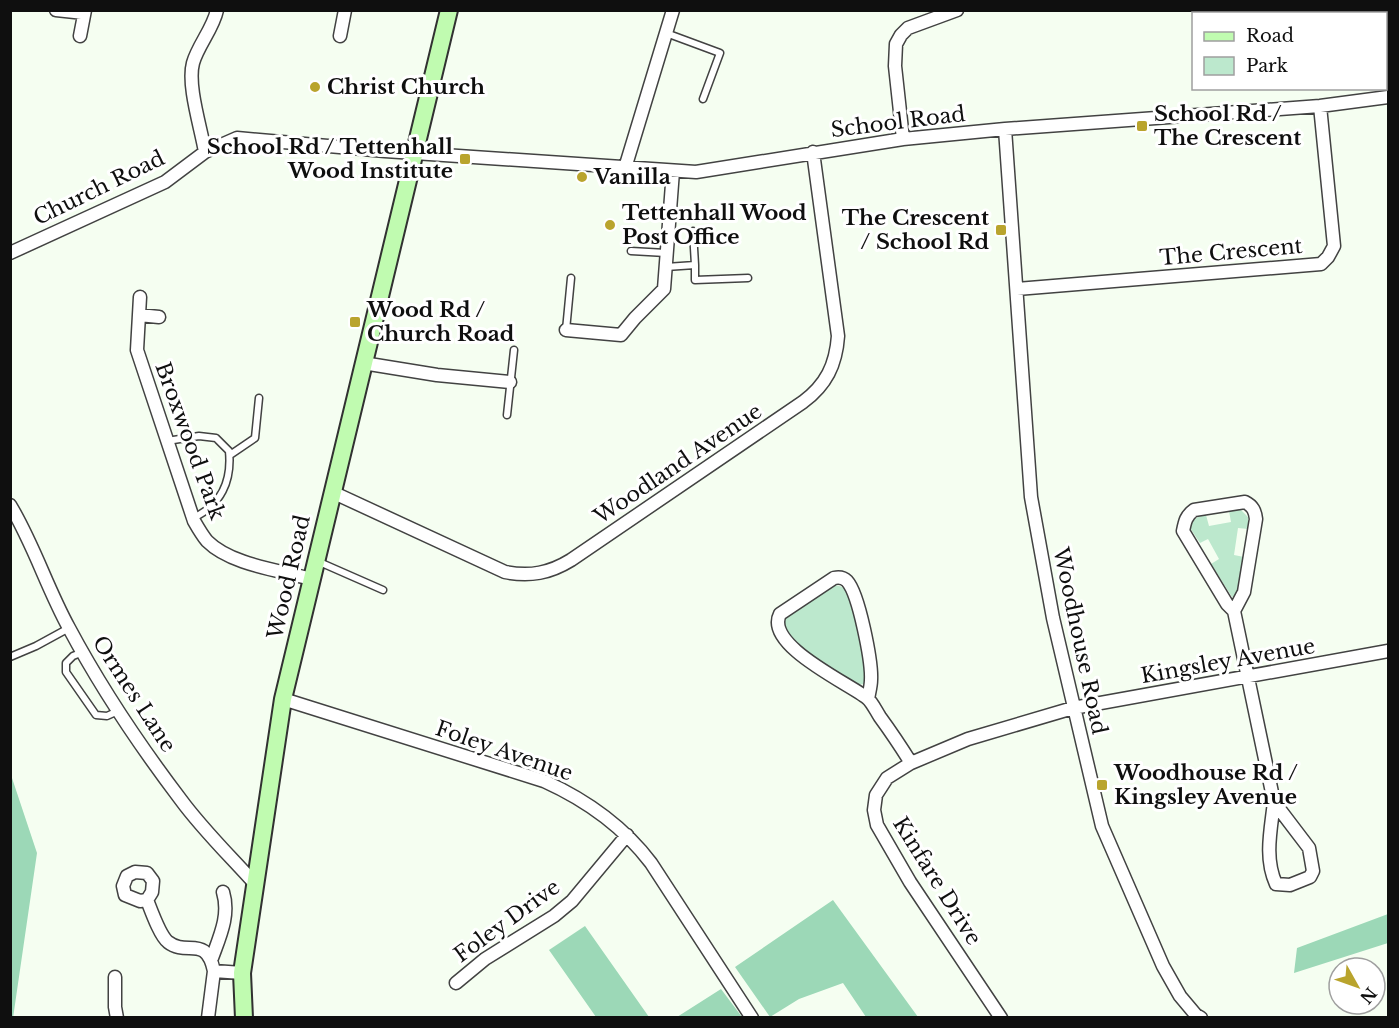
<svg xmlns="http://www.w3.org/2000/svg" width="1399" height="1028" font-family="'Libre Baskerville',serif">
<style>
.green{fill:#bce8cd}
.forest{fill:#9cd8b7}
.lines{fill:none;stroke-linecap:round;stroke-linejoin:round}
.lane-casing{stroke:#424242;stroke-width:9}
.street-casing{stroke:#424242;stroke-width:15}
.secondary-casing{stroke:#313131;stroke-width:20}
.lane{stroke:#fff;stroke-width:6}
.street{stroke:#fff;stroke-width:12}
.secondary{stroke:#c0fbb0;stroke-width:16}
.poi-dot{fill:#b9a42d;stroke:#fff;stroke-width:2}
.labels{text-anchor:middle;stroke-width:6;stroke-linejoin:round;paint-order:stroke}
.poi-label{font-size:21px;font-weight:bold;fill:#0f0f0f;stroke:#fff;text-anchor:start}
.street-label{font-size:21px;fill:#0f0f0f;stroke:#fff}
</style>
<rect width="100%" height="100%" fill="#f5fef1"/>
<!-- green -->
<path class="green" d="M1239 508 1248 517V529L1238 528 1234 555 1244 557 1237 595 1232 597 1211 564 1219 559 1208 539 1200 543 1190 528C1193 519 1197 516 1206 515L1209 526 1231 522 1229 511Z
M834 585C839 586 843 586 846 591 855 604 863 660 867 678L864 684 857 685C835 669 788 649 782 622L790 614Z"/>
<!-- forest -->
<path class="forest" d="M11 775 37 853 13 1018 10 1017Z
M833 900 918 1017H866L843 983 799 999 770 1017 735 967Z
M1388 914V943L1294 973 1297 948Z
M585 926 649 1017H596L549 950Z
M721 989 742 1017H677Z"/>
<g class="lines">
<!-- lane casing -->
<g class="lane-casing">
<path id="lane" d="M666 33 720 53 703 99
M693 231 695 265
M631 251 666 253
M666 267 695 265V280L748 278
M566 330 571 278
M507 415 514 350
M167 441 199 436 216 438 229 451C232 481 221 505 193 518
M230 455 255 438 259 398
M317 561 383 590
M83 652 73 656 66 663V672L96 715 107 716 118 711
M10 657 36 646 69 628"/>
</g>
<!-- street casing -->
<g class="street-casing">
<path id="street" d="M56 10 84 13
M80 36 85 10
M340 36 345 10
M1005 129 1031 497 1053 618 1102 826 1163 966 1180 996 1196 1015 1201 1018
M903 139 895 66 896 44 901 35 908 28 957 10
M205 152C201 128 187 85 193 63 198 45 213 29 217 10
M625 168 673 10
M10 253 165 182 205 152 237 138 385 151 696 172 903 139 1005 129 1320 106 1388 97
M1017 289 1321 264 1328 257 1334 246 1320 106
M140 297 137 350 194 521C198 528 202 535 207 541 231 565 279 570 311 579
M139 315 159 317
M566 330 621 335 635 318 664 289 673 171
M363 363 437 375 510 382
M332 492 505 572C530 577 550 573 571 560L803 402C826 385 836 365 838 336L813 152
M10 505C34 545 47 588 69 628 101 688 140 746 181 800 203 830 231 857 256 885
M1234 611 1244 592 1256 519C1255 511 1253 506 1245 502L1194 510C1186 516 1185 521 1183 531L1227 604 1234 611 1274 802 1309 848 1313 871 1310 877 1290 885 1276 884C1264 858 1271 829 1274 802
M283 699 544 781C586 800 623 826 651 863L752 1018
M868 699C869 693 871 686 871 680 872 662 859 594 847 581 843 577 839 577 834 578L780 614C764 645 848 683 867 698 872 702 876 711 880 717 891 732 901 747 911 763
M147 900 140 901 125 895 123 886 127 876 135 872 147 873 153 881 152 892 147 900C151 910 160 936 168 942 187 957 206 934 214 971L242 973
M212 958C220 936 230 915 223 892
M115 977V1007L117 1018
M456 983 485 959 554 916 572 901 627 835
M208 1018 214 971
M1001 1018 910 882 877 825 874 810 876 795 887 778 911 763 968 739 1073 708 1388 651"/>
</g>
<!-- secondary casing -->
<g class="secondary-casing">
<path id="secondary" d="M244 1018 242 973 283 699 449 10"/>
</g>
<!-- lane -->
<use href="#lane" class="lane"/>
<!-- street -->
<use href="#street" class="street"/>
<!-- secondary -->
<use href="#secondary" class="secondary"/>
</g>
<!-- markers -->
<g class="poi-dot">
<circle cx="315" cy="87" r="6"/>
<rect x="1136" y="120" width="12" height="12" rx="3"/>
<rect x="459" y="153" width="12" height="12" rx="3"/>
<circle cx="582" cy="177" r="6"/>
<circle cx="610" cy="225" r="6"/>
<rect x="995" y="224" width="12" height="12" rx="3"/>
<rect x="349" y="316" width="12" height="12" rx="3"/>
<rect x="1096" y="779" width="12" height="12" rx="3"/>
</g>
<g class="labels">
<!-- poi labels -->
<g class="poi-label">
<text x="327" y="94">Christ Church</text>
<text x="1154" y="121">School Rd /<tspan x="1154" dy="24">The Crescent</tspan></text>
<text x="453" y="154" text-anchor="end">School Rd / Tettenhall<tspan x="453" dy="24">Wood Institute</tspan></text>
<text x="594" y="184">Vanilla</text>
<text x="622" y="220">Tettenhall Wood<tspan x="622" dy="24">Post Office</tspan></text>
<text x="989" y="225" text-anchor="end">The Crescent<tspan x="989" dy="24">/ School Rd</tspan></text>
<text x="367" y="317">Wood Rd /<tspan x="367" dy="24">Church Road</tspan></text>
<text x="1114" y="780">Woodhouse Rd /<tspan x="1114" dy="24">Kingsley Avenue</tspan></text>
</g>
<!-- street labels -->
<g class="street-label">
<text transform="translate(898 122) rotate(-7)" y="7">School Road</text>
<text transform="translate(99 188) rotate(-26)" y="7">Church Road</text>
<text transform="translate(1231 252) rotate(-5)" y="7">The Crescent</text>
<text transform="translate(190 441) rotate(70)" y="7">Broxwood Park</text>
<text transform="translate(678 464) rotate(-34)" y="7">Woodland Avenue</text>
<text transform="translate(289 577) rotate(-77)" y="7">Wood Road</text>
<text transform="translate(1080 641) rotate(78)" y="7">Woodhouse Road</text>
<text transform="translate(1228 661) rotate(-10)" y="7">Kingsley Avenue</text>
<text transform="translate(134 694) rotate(57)" y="7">Ormes Lane</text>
<text transform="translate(504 751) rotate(19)" y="7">Foley Avenue</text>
<text transform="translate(937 881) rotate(58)" y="7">Kinfare Drive</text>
<text transform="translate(507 921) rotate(-36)" y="7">Foley Drive</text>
</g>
</g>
<!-- border -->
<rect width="1399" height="1028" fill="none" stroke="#0f0f0f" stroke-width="24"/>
<!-- legend -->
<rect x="1192" y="12" width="195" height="78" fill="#ffffff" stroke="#9f9f9f" stroke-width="1.5"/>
<rect x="1204" y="32" width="30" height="9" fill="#c0fbb0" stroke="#9f9f9f" stroke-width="1.5"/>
<text x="1246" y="42" font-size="18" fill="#0f0f0f">Road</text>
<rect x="1204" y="57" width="30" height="18" fill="#bce8cd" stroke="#9f9f9f" stroke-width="1.5"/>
<text x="1246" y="72" font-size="18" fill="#0f0f0f">Park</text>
<!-- north arrow -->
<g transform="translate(1357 986) rotate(130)"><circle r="28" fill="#ffffff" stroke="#9f9f9f" stroke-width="1.5"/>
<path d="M0-4.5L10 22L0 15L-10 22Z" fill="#b9a42d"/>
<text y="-9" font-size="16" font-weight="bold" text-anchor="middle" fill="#0f0f0f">N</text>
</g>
</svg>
